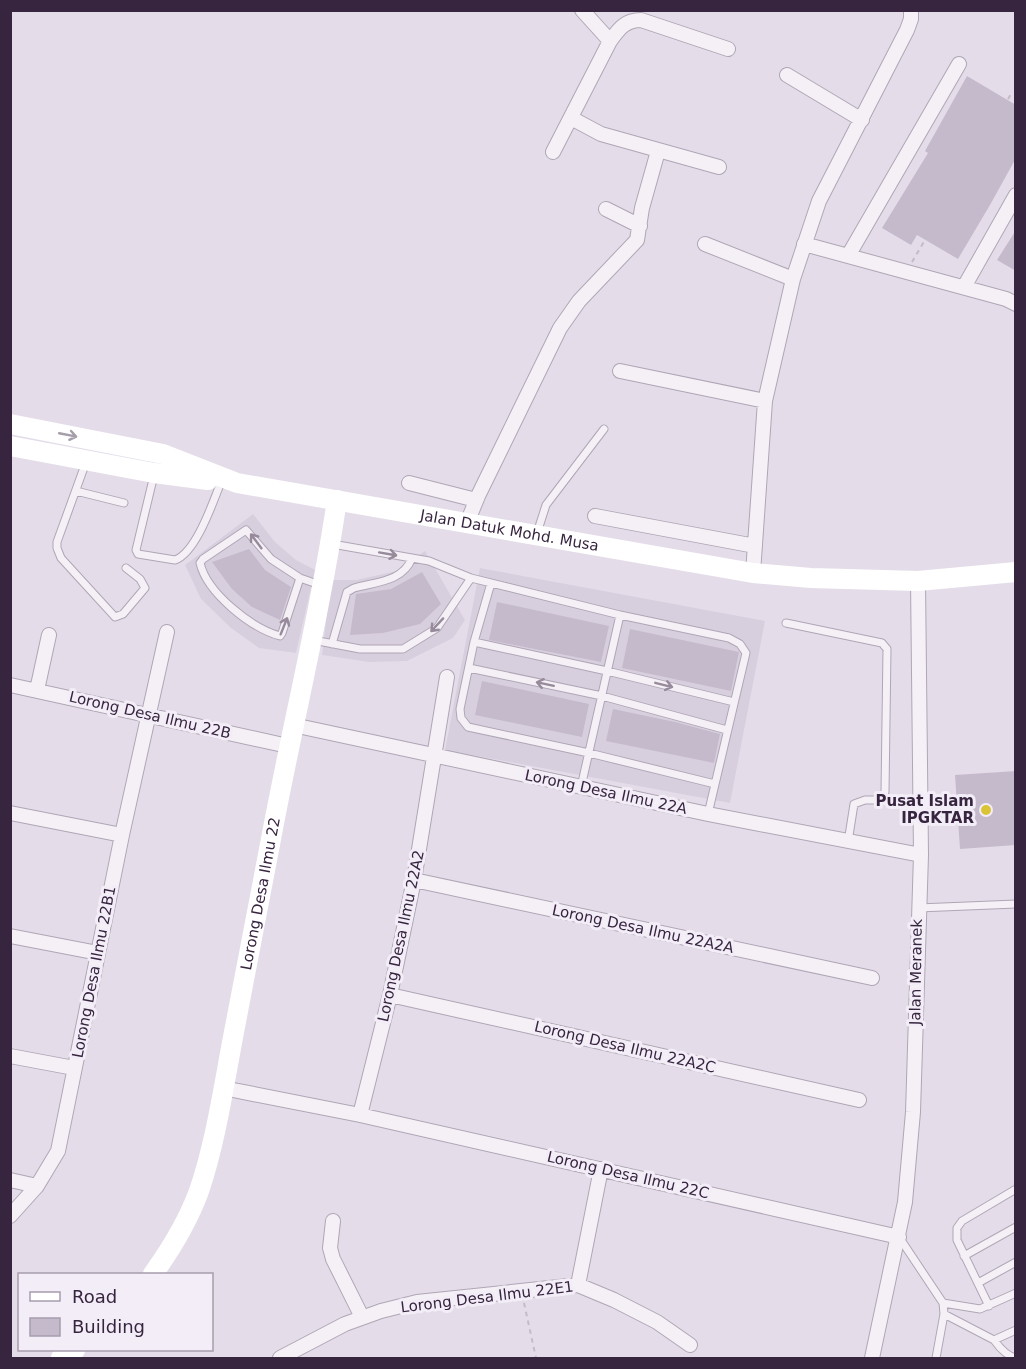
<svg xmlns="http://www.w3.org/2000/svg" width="1026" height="1369" font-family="'DejaVu Sans',sans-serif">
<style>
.built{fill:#d8cfde}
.building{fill:#c5bacc}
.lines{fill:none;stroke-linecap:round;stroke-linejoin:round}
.lane-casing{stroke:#b0a6b6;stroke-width:9}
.street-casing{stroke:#b0a6b6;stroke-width:16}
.path{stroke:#c3bbc7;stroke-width:2;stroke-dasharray:4.5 4.5;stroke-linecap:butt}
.lane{stroke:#f4f0f6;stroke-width:7}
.street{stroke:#f4f0f6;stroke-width:14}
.secondary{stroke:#fff;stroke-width:20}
.oneway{stroke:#a59da9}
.oneway2{stroke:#968a9b}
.poi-dot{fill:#dac436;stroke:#f2edf6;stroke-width:2}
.labels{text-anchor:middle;stroke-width:6;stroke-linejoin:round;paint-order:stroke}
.street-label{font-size:15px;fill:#372540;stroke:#f2edf6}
.poi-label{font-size:15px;font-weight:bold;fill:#372540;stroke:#f2edf6;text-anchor:end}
</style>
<rect width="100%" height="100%" fill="#e4dde9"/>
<!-- built -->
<path class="built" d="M253 514 275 542 296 560 315 570 296 653 259 648 231 628 201 599 185 565Z
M425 551 465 620 453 638 407 661 369 662 322 655 331 580H356L397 571Z
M480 568 765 621 730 803 445 750Z"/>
<!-- building -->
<path class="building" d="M967 76 1016 105V158L990 205 958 259 917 235 911 245 882 228 928 153 925 151Z
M1016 230V271L997 260Z
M249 549 265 570 291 587 280 620 252 607 232 589 212 562Z
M422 572 441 604 420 624 383 633 350 635 356 594 391 589Z
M497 602 609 626 601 662 489 640Z
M630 629 739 652 731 691 622 668Z
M482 681 589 704 582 737 475 715Z
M613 709 675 722 720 734 714 763 606 741Z
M1016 771V845L960 849 955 775Z"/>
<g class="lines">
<!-- lane casing -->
<g class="lane-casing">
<path id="lane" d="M86 462 57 542V548L61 558 115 617 123 614 145 588 140 579 126 568
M154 475 136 550 138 554 175 560C196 553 213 502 221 482
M76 491 124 503
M537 533 546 505 604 429
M332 544 429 561 471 578 620 615 729 638 740 644 746 653 708 814
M300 578 282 633 280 636C251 628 207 593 200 563L203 559 246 530 271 559 300 578 320 585
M491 583 474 642 460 709 461 718 468 727 589 753 715 784
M786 623 882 643 887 649 885 792 879 800H865L854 804 848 842
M313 640 360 649H403L437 628 471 578
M474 642 607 671 734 702
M332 644 347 592 354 588C375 582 403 582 412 558
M469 668 602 696 727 730
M581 787 620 615
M918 908 1016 904
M899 1237 943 1303 944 1314 936 1358
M964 1256 1016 1227
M978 1283 1016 1262
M943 1303 980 1309 1016 1293
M989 1306 957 1240V1228L962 1221 1016 1189
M944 1314 994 1340 1016 1330
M994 1340C999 1347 1006 1356 1016 1358"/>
</g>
<!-- street casing -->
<g class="street-casing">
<path id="street" d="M582 10 610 41
M787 75 862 120
M571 118 601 134 719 167
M553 152 610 41C619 29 625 20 641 20L728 49
M606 209 640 226
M705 244 793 279
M804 244 1006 299 1016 304
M848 256 959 64
M964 287 1016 195
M620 371 765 401
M409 483 476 500
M595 516 755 546
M467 523 478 496 560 328 579 301 637 240 642 208 658 151
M753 573 765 401 793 279 819 201 907 30 911 19V10
M10 685 288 746
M37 690 49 635
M293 725 708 814 921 855
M10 813 122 835
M414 880 872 978
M10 936 98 953
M390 995 859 1100
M10 1056 74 1068
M223 1088 360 1115 899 1237
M360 1115 390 995 414 880 447 677
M10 1180 37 1186
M10 1216 37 1186 58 1151 122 835 167 632
M333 1221 330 1248 333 1259 362 1317
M578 1285 601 1169
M280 1358 345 1324 381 1311 417 1302 578 1285 614 1300 657 1322 690 1345
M872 1358 905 1202 913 1112 921 855 918 581"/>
</g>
<!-- path -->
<path class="path" d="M912 262 1011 94
M524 1303 536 1358"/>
<!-- lane -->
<use href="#lane" class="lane"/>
<!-- street -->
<use href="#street" class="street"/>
<!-- secondary -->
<g class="secondary">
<path id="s1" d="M10 424 163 454 237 483 753 573 811 578 918 581 1016 572"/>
<path d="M10 446 154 473 208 480"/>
<path id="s2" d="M153 1274C171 1249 188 1221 199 1191 216 1141 224 1084 234 1032 246 968 259 904 271 839 292 726 320 614 337 500"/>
<path d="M61 1358 75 1350"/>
</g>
</g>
<!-- one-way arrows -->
<defs><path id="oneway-shaft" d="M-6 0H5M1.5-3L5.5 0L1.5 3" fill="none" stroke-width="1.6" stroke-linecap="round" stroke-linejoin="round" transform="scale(1.5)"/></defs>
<use class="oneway" href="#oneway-shaft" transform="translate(68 435) rotate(11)"/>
<g class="oneway2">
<use href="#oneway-shaft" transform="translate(256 541) rotate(-127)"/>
<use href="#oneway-shaft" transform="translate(388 554) rotate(10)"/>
<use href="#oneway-shaft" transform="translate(437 625) rotate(133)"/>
<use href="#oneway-shaft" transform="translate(284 626) rotate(-68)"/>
<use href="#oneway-shaft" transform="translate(545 684) rotate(-168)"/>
<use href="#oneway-shaft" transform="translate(664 685) rotate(14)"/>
</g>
<!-- markers -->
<circle class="poi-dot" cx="986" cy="810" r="6"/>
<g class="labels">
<!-- street labels -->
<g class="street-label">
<text dy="5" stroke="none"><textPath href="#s1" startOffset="512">Jalan Datuk Mohd. Musa</textPath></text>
<text transform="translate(150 715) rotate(13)" y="5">Lorong Desa Ilmu 22B</text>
<text transform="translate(606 792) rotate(12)" y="5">Lorong Desa Ilmu 22A</text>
<text dy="5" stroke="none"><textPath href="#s2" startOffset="399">Lorong Desa Ilmu 22</textPath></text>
<text transform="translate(643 929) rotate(12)" y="5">Lorong Desa Ilmu 22A2A</text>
<text transform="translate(401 936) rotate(-78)" y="5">Lorong Desa Ilmu 22A2</text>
<text transform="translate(94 972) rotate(-79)" y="5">Lorong Desa Ilmu 22B1</text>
<text transform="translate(916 972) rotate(-89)" y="5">Jalan Meranek</text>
<text transform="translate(625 1047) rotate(13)" y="5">Lorong Desa Ilmu 22A2C</text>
<text transform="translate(628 1175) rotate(13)" y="5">Lorong Desa Ilmu 22C</text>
<text transform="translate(487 1297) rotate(-7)" y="5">Lorong Desa Ilmu 22E1</text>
</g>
<!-- poi labels -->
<g class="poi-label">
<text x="974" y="806">Pusat Islam<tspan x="974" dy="17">IPGKTAR</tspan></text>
</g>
</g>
<!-- border -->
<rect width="1026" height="1369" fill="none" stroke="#372540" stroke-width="24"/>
<!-- legend -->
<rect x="18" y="1273" width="195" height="78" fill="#f2edf6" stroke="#a79dad" stroke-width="1.5"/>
<rect x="30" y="1292" width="30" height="9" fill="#ffffff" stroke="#a79dad" stroke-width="1.5"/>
<text x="72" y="1303" font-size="18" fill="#372540">Road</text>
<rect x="30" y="1318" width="30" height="18" fill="#c5bacc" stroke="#a79dad" stroke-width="1.5"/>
<text x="72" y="1333" font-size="18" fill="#372540">Building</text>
</svg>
